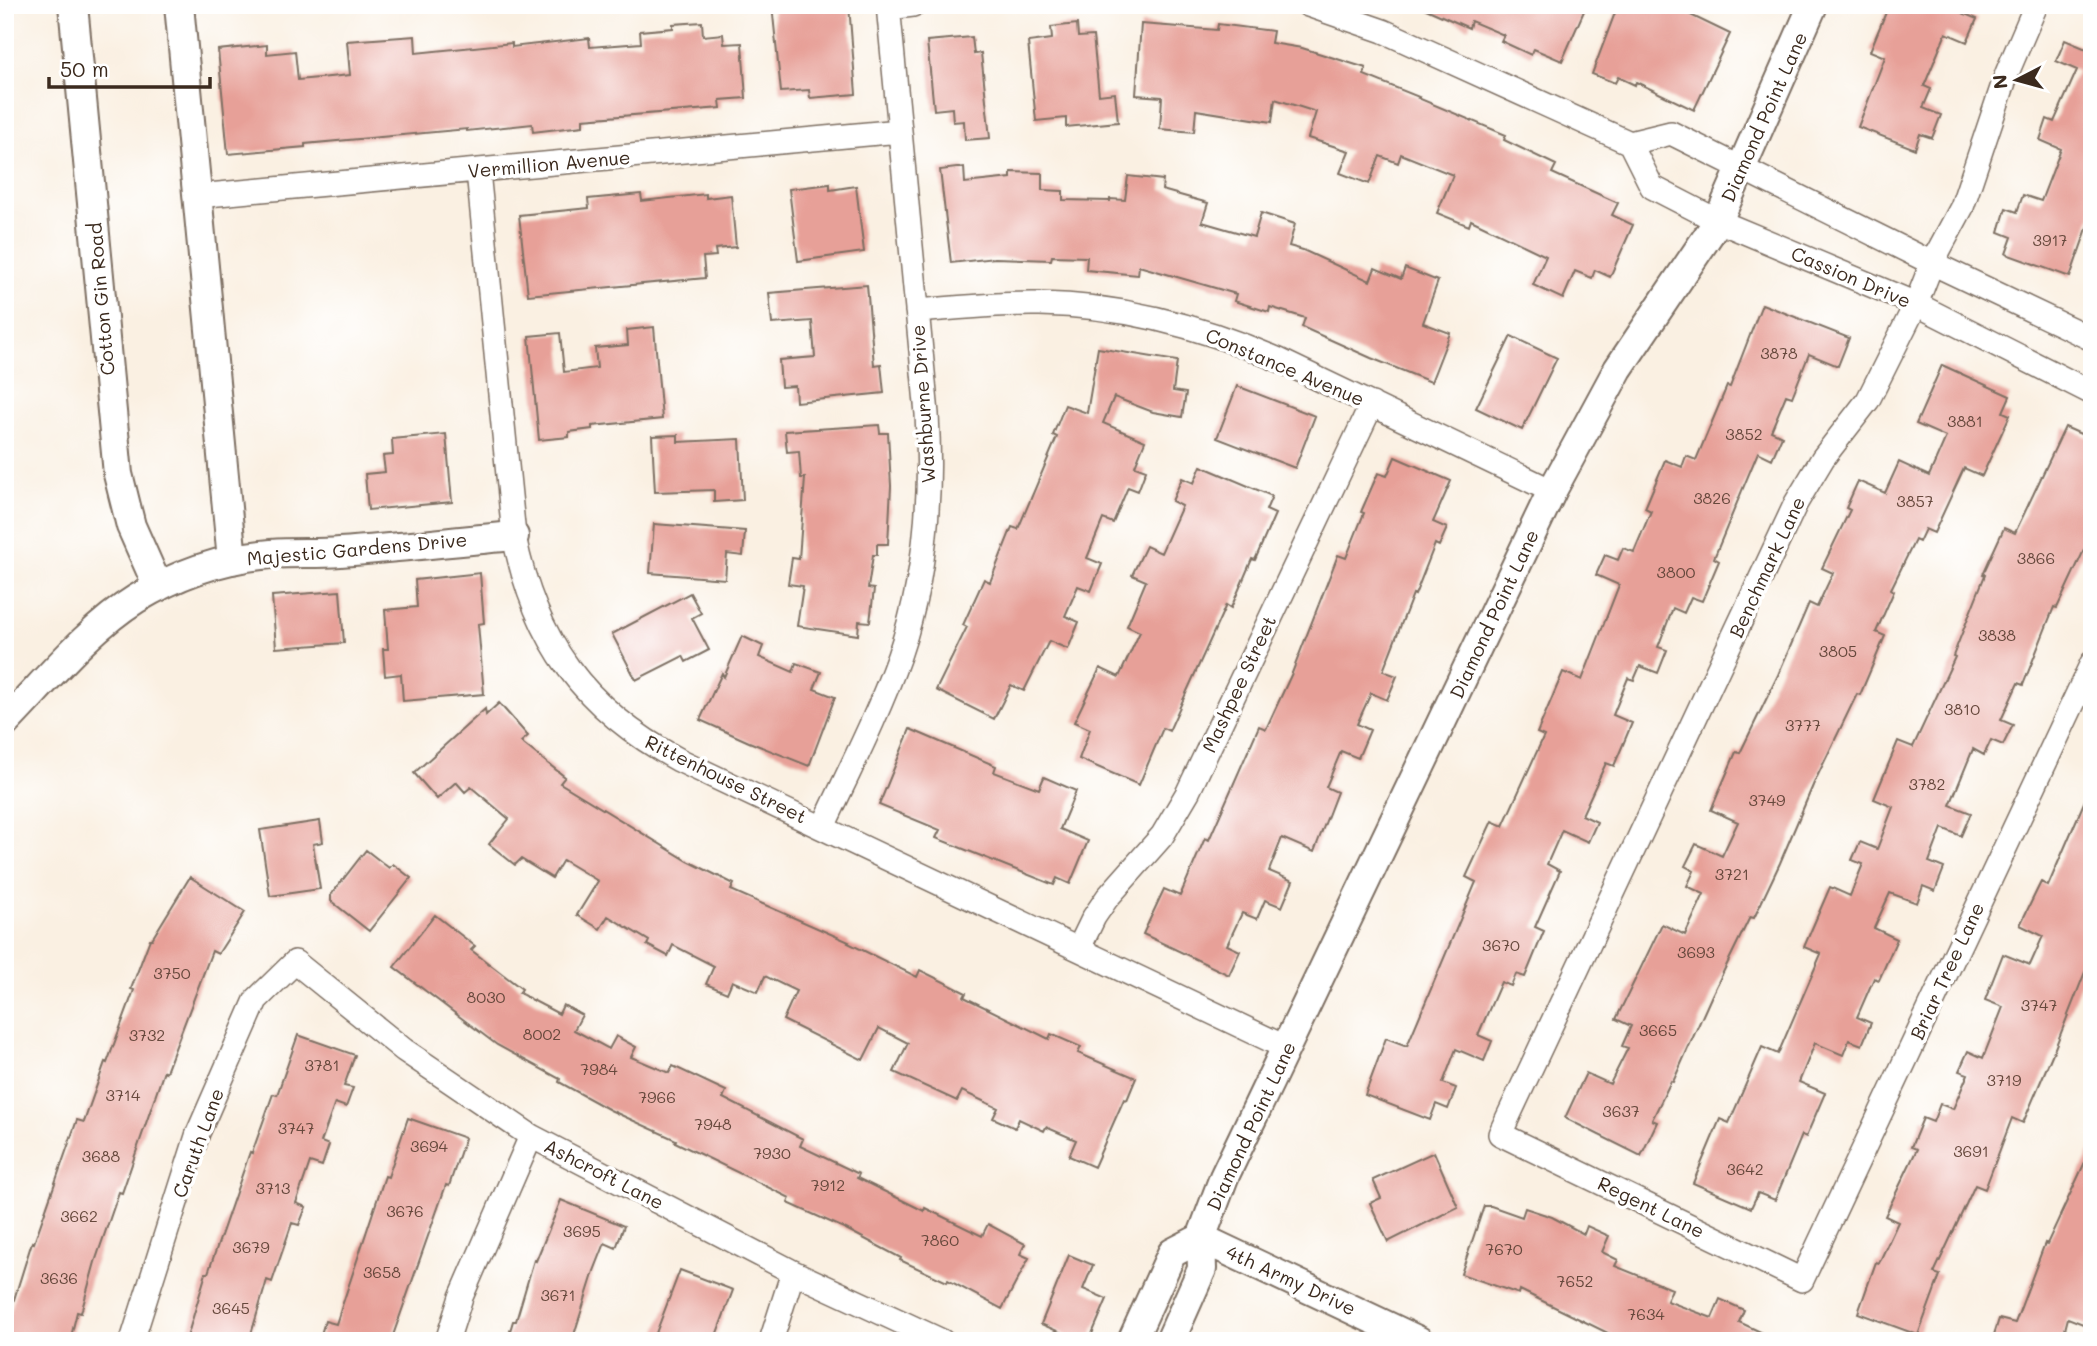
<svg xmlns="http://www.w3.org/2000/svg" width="2097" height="1346" font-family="Mali,sans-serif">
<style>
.building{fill:#e7a098}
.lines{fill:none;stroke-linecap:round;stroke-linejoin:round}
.minor-casing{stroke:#7e6f63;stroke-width:26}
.tertiary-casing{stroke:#7e6f63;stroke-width:32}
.minor{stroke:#fff;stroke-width:23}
.tertiary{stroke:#fff;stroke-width:28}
.labels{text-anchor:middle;stroke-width:7;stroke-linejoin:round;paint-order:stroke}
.number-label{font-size:16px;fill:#66483c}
.street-label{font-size:19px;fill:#3b2a1e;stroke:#fff}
</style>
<rect width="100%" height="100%" fill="#fff"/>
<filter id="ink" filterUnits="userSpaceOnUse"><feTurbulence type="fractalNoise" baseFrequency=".0143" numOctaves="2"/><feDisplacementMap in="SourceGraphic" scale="14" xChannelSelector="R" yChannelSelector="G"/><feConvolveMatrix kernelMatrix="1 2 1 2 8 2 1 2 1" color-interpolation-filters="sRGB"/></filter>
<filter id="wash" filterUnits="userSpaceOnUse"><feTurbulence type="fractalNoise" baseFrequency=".00686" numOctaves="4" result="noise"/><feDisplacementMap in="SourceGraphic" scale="28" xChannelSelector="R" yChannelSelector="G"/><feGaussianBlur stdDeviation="1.57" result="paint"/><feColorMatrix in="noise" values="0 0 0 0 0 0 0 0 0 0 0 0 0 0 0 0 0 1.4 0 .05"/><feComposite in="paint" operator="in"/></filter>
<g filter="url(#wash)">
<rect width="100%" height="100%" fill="#faf0e2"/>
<g id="blocks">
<!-- building -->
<path class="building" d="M772 5H849L856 94 810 98 809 90 781 92Z
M1417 5H1572L1584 11 1562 61 1534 49 1531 55 1501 41 1504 35 1471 21 1469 28Z
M1618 5H1670L1730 34 1694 110 1636 82 1635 85 1618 77 1615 83 1592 74Z
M1889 5H1944L1977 19 1967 42 1946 33 1924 86 1931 89 1923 108 1941 115 1932 138 1920 134 1915 149 1858 127 1885 57 1870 51Z
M702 22 703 36 723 34 724 44 742 43 746 98 720 100 721 108 583 119V126L533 132 532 124 467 131V129L305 144V147L228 154 218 50 267 45V54L295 51 298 80 350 75 347 41 415 36 416 53 512 43V47L589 38 590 47 641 43 640 31 673 28V24Z
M1077 24 1078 37 1093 36 1099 95 1115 93 1118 122 1066 127V118L1036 121 1028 42 1052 39 1051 27Z
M1141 24 1217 30 1218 24 1273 31 1271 43 1302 48 1366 68 1364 75 1419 97 1418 98 1506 135 1504 140 1556 165 1552 173 1618 203 1612 215 1633 225 1610 277 1595 270 1592 278 1575 271 1563 299 1533 285 1546 256 1471 220 1469 226 1437 213 1453 175 1401 154 1398 163 1380 156 1369 184 1340 173 1349 151 1308 138 1316 112 1275 99 1272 122 1196 110 1194 132 1160 129 1162 97 1136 95Z
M2092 34V214L2070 277 2006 254 2012 237 1999 232 2006 208 2017 212 2023 195 2041 201 2061 149 2040 140 2047 119 2054 122 2077 70 2056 61 2065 40 2086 49Z
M972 37 974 54 981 53 990 138 965 140 964 121 953 122 952 108 934 110 927 41Z
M964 167 965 183 1011 178V172L1042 173V190L1063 191V200L1110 201V199L1125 200 1128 176 1163 180 1162 190 1208 203 1202 222 1254 237 1261 213 1295 224 1289 246 1303 250 1370 281 1375 268 1401 279 1405 268 1438 281 1423 323 1450 333 1431 382 1371 358 1302 327 1305 318 1270 307 1269 312 1234 301 1236 294 1139 266 1138 275 1086 270 1087 257 1052 256 1051 260 995 258 951 263 940 170Z
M830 184V190L856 186 864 252 798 261 789 189Z
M641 194 642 201 706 194V198L731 195 736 247 715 249 716 256 703 257 705 278 528 295 519 215 589 208 588 199Z
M867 285 874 365 881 364 884 393 796 402 795 386 781 387 779 360 815 357 812 321 772 324 769 293Z
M1762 304 1849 338 1838 366 1809 354 1792 397 1786 395 1771 431 1782 436 1772 459 1758 452 1714 558 1719 561 1702 601 1691 597 1684 613 1673 608 1658 647 1667 650 1658 673 1640 666 1634 680 1628 678 1613 715 1632 723 1614 766 1606 763 1582 815 1597 822 1588 842 1562 830 1547 864 1560 871 1535 927 1544 931 1525 977 1516 974 1511 986 1501 982 1478 1035 1492 1041 1484 1061 1456 1049 1443 1083 1456 1088 1448 1109 1436 1104 1430 1120 1365 1095 1386 1038 1407 1046 1476 882 1466 877 1492 821 1503 826 1544 736 1537 733 1563 672 1582 680 1619 585 1596 575 1605 555 1618 560 1623 548 1634 552 1651 511 1645 508 1665 460 1682 467 1686 456 1696 460 1727 386 1730 387Z
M654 327 662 419 592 426V429L569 432V437L539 440 529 336 560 333 564 372 597 368 595 348 628 345 627 330Z
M1511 336 1557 358 1522 430 1476 408Z
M1098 348 1177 361 1173 391 1186 393 1182 417 1153 412 1114 397 1103 423 1145 441 1135 466 1146 470 1138 491 1128 487 1113 523 1103 519 1087 558 1102 564 1091 591 1078 586 1065 616 1079 622 1068 649 1049 641 1024 691 1011 685 994 719 936 690 967 627 963 625 984 579 990 582 1012 527 1018 529 1057 437 1053 435 1065 405 1087 413Z
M1942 365 2010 396 2003 412 2010 415 1982 476 1964 468 1934 533 1925 529 1919 542 1915 540 1891 589 1894 591 1876 632 1885 636 1860 695 1857 694 1814 783 1780 863 1754 918 1750 917 1712 995 1673 1082 1671 1081 1652 1120 1657 1122 1641 1156 1565 1118 1586 1073 1610 1084 1628 1048 1622 1046 1631 1026 1616 1019 1662 924 1685 935 1704 894 1687 886 1694 871 1685 866 1696 844 1722 856 1738 822 1711 810 1736 752 1740 753 1778 675 1809 603 1817 607 1833 573 1822 568 1850 510 1846 508 1858 481 1885 493 1899 462 1929 476 1946 437 1916 424Z
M1237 386 1315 416 1295 468 1217 438Z
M879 425 880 433H888L891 486 888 544H877V555H873L868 588 874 589 870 622 859 621 858 635 797 626 803 586 788 584 792 558 799 559 805 478H801L799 451 787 452 785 431Z
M2065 427 2092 439V533L2057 608 2054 607 2023 685 2018 683 2001 720 2013 725 2003 745 1991 740 1984 755 1973 749 1950 805 1971 813 1961 836 1942 828 1929 862 1944 868 1935 891 1923 886 1917 903 1890 893 1874 928 1897 939 1879 980 1874 978 1857 1017 1871 1023 1862 1045 1849 1040 1843 1055 1815 1043 1799 1082 1825 1093 1806 1137 1802 1135 1775 1200 1758 1193 1751 1208 1693 1183 1720 1119 1729 1123 1762 1047 1778 1054 1821 954 1804 947 1830 887 1850 896 1863 864 1852 860 1860 842 1877 849 1893 807 1874 799 1898 741 1913 747 1955 657 1953 656 1985 575 1983 574 2004 528 2015 533Z
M446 434 452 502 368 510 365 474 385 472 383 456 393 455 392 439Z
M678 435V442L740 439 743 500 714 502V490L655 492 652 436Z
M1395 457 1451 481 1433 522 1447 528 1439 546 1435 544 1415 595 1413 594 1383 671 1397 676 1387 700 1371 693 1357 724 1370 730 1358 758 1341 751 1326 787 1337 792 1314 852 1282 838 1269 871 1293 881 1282 907 1265 900 1257 919 1242 913 1227 945 1240 951 1229 975 1143 934 1164 889 1180 896 1205 838 1209 840 1259 726 1266 729 1292 673 1338 555 1346 558 1364 513 1361 512 1378 473 1387 476Z
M1201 466 1272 496 1266 510 1275 514 1255 560 1252 559 1231 608 1226 605 1169 731 1163 728 1139 785 1079 759 1090 729 1074 722 1100 668 1119 677 1140 632 1127 626 1146 581 1132 575 1146 546 1161 553 1182 506 1172 501 1182 478 1194 483Z
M654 524 745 531 743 556 727 554 725 579 650 573Z
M480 573 484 623 478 624 484 694 403 701 401 674 385 676 383 649H388L385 610 417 607 415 580Z
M340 591 344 643 276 648 272 596Z
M690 593 701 613 692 618 709 650 686 662 683 656 636 680 612 634Z
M742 636 763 646 759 657 793 672 796 663 821 672 814 689 835 697 809 766 749 742 700 720 722 673 724 677Z
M499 703 528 736 521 742 565 777 560 783 688 861 734 884 731 890 849 942 848 943 917 977 920 970 966 993 964 997 1049 1039 1051 1034 1081 1047 1078 1053 1136 1078 1127 1100 1124 1099 1094 1167 1069 1156 1076 1140 1046 1127 1044 1131 1019 1119 1015 1128 993 1118 998 1108 962 1091 957 1101 894 1072 908 1043 879 1028 863 1060 783 1020 796 991 765 976 758 992 732 981 727 993 706 984 714 966 673 945 668 956 647 945 649 941 608 916 600 929 577 915 598 881 563 860 552 878 521 859 515 865 489 844 509 819 471 787 465 792 456 782 437 799 414 773 485 709 486 715Z
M910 729 996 766 994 772 1039 789 1044 777 1076 791 1060 829 1088 841 1070 884 1057 878 1054 885 936 838 940 830 879 805Z
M2092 784V975L2085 972 2055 1048 2023 1123 2012 1118 1985 1189 1975 1185 1934 1273 1940 1275 1918 1335 1858 1313 1876 1262 1879 1263 1898 1222 1885 1216 1917 1149 1911 1147 1923 1118 1933 1122 1940 1104 1953 1109 1968 1074 1959 1071 1968 1051 1983 1058 2003 1007 1985 1000 2003 954 2030 965 2043 936 2020 925 2041 882 2048 886Z
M320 821 323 842 313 844 320 889 270 896 260 830Z
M366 850 389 868 393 864 411 878 369 931 331 901V895Z
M190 877 245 912 218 954 212 951 166 1072 164 1071 122 1193 119 1192 95 1262 81 1313 77 1312 70 1341H5V1333L12 1306 32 1242 34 1243 77 1120 84 1122 105 1062 107 1063 134 990 131 989 150 939H152Z
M435 915 475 946 471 950 522 989 519 993 559 1014 563 1005 582 1015 574 1030 609 1049 616 1036 636 1047 631 1057 669 1073 673 1066 726 1091 723 1098 803 1139 800 1146 859 1174 857 1178 924 1211 925 1208 982 1236 988 1224 1025 1244 1020 1254 1029 1258 1002 1309 948 1280 947 1282 900 1260 901 1258 846 1229 788 1203 790 1198 675 1142 676 1140 610 1110 559 1082 560 1079 497 1045 394 967Z
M298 1035 355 1055 344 1086 353 1088 346 1107 335 1103 321 1142 329 1145 322 1166 310 1162 296 1203 306 1207 299 1225 292 1223 272 1282 267 1280 249 1341H186L206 1273H208L250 1152 252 1153 273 1094 277 1095Z
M408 1118 465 1138 449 1186 446 1185 391 1341H319L325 1321 336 1324 385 1176 388 1177Z
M2092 1147V1315L2088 1326 2068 1318 2062 1341H1992L1999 1319 2015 1323 2045 1243 2047 1244Z
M1434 1152 1458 1207 1388 1242 1370 1203 1381 1198 1373 1180Z
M561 1200 624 1226 616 1248 605 1243 594 1271 572 1341H507L513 1321H516L534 1260 536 1261Z
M1484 1206H1491L1522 1217 1525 1208 1552 1217 1584 1234 1587 1226 1609 1236 1602 1252 1618 1260 1615 1266 1672 1289 1667 1301 1712 1318 1720 1299 1744 1310 1739 1322 1780 1341H1624L1520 1290 1519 1294 1461 1274Z
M1069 1255 1093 1265 1083 1289 1107 1299 1089 1341H1080L1041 1324Z
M680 1270 733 1290 714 1341H653Z"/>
</g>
</g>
<g filter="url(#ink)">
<use href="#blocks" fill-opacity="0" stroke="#7e6f63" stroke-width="2"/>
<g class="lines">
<!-- minor casing -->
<g class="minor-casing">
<path id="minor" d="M1308 5 1383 31 1630 143 1671 133 1932 263 2092 339
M2036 5 2007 73 1962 207 1932 263 1916 304 1868 400 1823 458 1796 503 1500 1134 1802 1280 2092 663
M888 8 913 5
M1630 143 1652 187 1718 221 1916 304 2092 393
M478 171 514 536C535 641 584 709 679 760L1287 1048
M197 196 900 131
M917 311C958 308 999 303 1040 304 1123 305 1203 327 1279 360L1552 491
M823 827C849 771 878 715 899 656 926 578 932 496 927 414L888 5
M1079 948 1094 917 1107 898 1162 836 1188 792 1372 404
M132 1341 198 1133 256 1000 295 962 404 1050 531 1136 793 1272 942 1341
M447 1341 461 1297 531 1136
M771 1341 793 1272"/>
</g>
<!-- tertiary casing -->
<g class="tertiary-casing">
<path id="tertiary" d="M73 5 118 474 131 526 158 587
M179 5 232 560
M5 723C45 682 88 629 136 599 177 574 223 558 271 554 294 552 317 554 340 552 398 548 456 541 514 536
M1201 1238 1419 1341
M1132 1341 1172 1253 1201 1238
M1170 1341 1202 1269 1201 1238 1224 1177 1552 491 1618 369 1718 221 1813 5"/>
</g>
<!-- minor -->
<use href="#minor" class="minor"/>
<!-- tertiary -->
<use href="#tertiary" class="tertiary"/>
</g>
</g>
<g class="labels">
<!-- number labels -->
<g class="number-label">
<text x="2050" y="246">3917</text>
<text x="1779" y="359">3878</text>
<text x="1965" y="427">3881</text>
<text x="1744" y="440">3852</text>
<text x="1712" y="504">3826</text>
<text x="1915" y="507">3857</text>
<text x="2036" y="564">3866</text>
<text x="1676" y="578">3800</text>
<text x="1997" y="641">3838</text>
<text x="1838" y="657">3805</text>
<text x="1962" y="715">3810</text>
<text x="1803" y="731">3777</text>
<text x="1927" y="790">3782</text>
<text x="1767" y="806">3749</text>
<text x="1732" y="880">3721</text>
<text x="1501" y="951">3670</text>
<text x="1696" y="958">3693</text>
<text x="172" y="979">3750</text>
<text x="486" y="1003">8030</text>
<text x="2039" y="1011">3747</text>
<text x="1658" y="1036">3665</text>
<text x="542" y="1040">8002</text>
<text x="147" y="1041">3732</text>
<text x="322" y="1071">3781</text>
<text x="599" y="1075">7984</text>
<text x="2004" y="1086">3719</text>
<text x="123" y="1101">3714</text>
<text x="657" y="1103">7966</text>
<text x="1621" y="1117">3637</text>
<text x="713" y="1130">7948</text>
<text x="296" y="1134">3747</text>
<text x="429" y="1152">3694</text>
<text x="1971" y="1157">3691</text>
<text x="772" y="1159">7930</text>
<text x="101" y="1162">3688</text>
<text x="1745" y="1175">3642</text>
<text x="828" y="1191">7912</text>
<text x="273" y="1194">3713</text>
<text x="405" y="1217">3676</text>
<text x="79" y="1222">3662</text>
<text x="582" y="1237">3695</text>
<text x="940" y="1246">7860</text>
<text x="251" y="1253">3679</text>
<text x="1504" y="1255">7670</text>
<text x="382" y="1278">3658</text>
<text x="59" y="1284">3636</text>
<text x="1575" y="1287">7652</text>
<text x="558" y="1301">3671</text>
<text x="231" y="1314">3645</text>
<text x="1646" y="1320">7634</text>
</g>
<!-- street labels -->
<g class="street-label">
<text transform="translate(1764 117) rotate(-66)" y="7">Diamond Point Lane</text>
<text transform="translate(549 164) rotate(-5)" y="7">Vermillion Avenue</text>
<text transform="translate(1851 277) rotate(23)" y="7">Cassion Drive</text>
<text transform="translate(101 299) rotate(-95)" y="7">Cotton Gin Road</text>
<text transform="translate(1285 367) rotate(23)" y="7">Constance Avenue</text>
<text transform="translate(923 404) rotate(-94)" y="7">Washburne Drive</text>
<text transform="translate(357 549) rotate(-5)" y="7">Majestic Gardens Drive</text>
<text transform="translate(1767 567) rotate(-65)" y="7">Benchmark Lane</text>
<text transform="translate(1494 614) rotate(-65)" y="7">Diamond Point Lane</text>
<text transform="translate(1239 684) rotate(-65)" y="7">Mashpee Street</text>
<text transform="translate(726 779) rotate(26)" y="7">Rittenhouse Street</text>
<text transform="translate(1947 971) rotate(-65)" y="7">Briar Tree Lane</text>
<text transform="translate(1251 1126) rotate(-65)" y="7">Diamond Point Lane</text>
<text transform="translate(198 1143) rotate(-70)" y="7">Caruth Lane</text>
<text transform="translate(604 1174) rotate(27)" y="7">Ashcroft Lane</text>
<text transform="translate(1651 1207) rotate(26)" y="7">Regent Lane</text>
<text transform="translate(1291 1280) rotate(25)" y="7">4th Army Drive</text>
</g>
</g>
<!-- margin -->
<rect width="2097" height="1346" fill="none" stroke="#fff" stroke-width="28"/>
<!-- north arrow -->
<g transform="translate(2017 80) rotate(264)" stroke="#ffffff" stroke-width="5" paint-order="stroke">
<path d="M0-5L12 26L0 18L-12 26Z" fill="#3b2a1e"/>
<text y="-10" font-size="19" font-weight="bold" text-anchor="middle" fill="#3b2a1e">N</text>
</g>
<!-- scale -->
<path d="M49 77v10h161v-10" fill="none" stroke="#3b2a1e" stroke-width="3.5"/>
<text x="60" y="77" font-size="21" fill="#3b2a1e" stroke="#ffffff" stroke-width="5" paint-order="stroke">50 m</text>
</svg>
